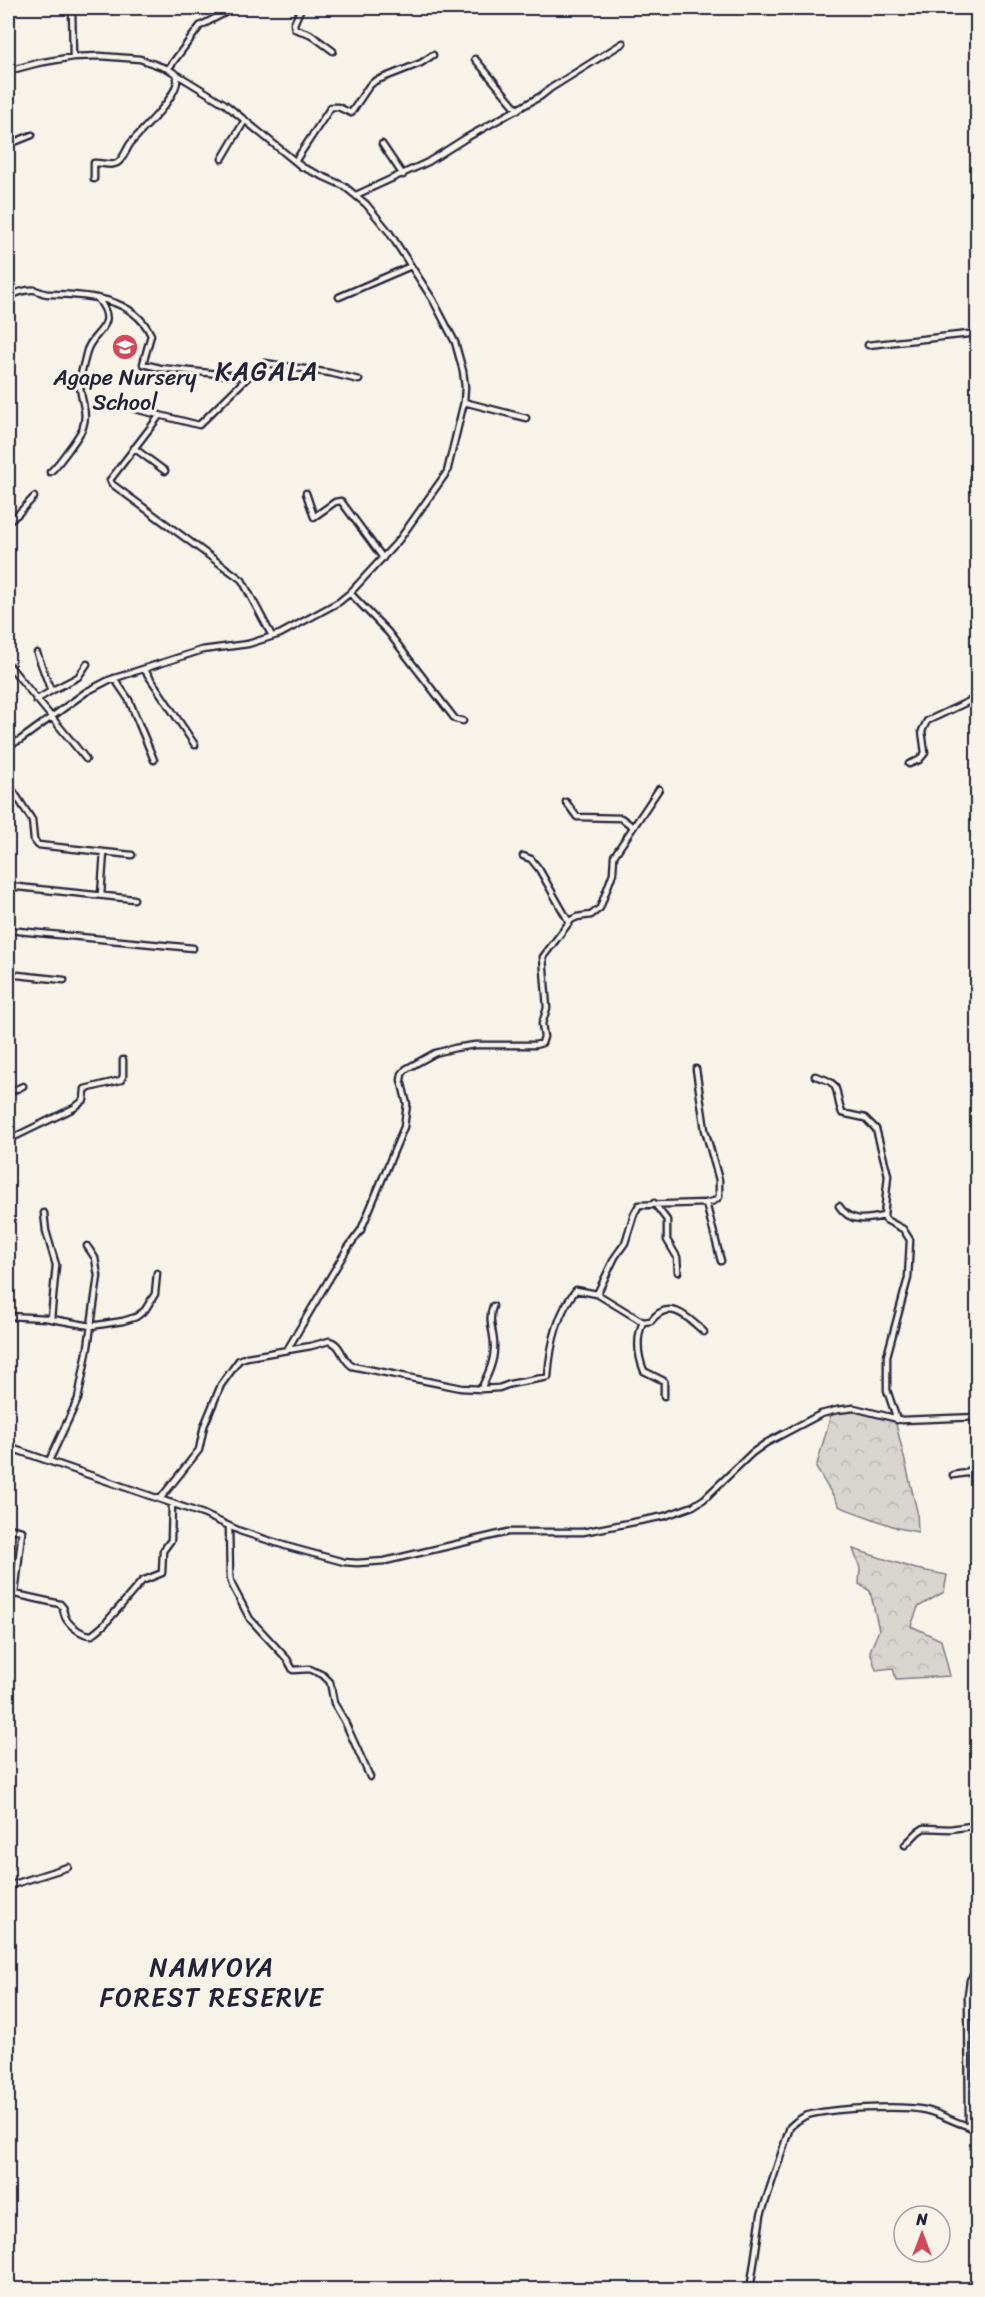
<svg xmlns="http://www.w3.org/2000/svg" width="985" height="2297" font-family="Sriracha,sans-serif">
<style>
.forest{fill:url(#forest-crowns);stroke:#7d7c85;stroke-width:1.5}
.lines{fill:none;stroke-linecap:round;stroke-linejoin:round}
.minor-casing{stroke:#22223b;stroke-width:9}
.minor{stroke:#f7f3e8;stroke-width:4.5}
.labels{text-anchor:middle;stroke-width:6;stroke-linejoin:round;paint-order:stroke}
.poi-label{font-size:22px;fill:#22223b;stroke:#f7f3e8}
.quarter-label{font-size:26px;letter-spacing:1.5px;fill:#22223b;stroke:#f7f3e8}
</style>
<defs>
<pattern id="forest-crowns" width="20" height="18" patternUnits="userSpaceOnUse" patternTransform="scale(1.5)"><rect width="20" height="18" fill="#d8d5cf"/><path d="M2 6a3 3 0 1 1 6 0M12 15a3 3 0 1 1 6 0" fill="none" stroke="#b9b7b3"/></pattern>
</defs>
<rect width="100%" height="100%" fill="#f7f3e8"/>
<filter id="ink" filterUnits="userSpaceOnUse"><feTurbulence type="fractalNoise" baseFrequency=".0167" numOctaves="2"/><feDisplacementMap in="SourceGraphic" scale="12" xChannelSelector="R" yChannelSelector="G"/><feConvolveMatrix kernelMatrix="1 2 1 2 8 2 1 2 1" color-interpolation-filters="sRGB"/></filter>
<g filter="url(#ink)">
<!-- forest -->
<path class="forest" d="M832 1411H854L895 1420 917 1511 918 1532 898 1528 840 1507 816 1468Z
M853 1549 916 1569 947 1575 944 1592 918 1607 911 1626 941 1640 950 1676 896 1679 893 1668 876 1670 870 1651 879 1630 870 1591 859 1584 860 1568Z"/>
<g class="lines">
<!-- minor casing -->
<g class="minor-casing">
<path id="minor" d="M72 8 73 57
M301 8 294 24 295 29 310 34 333 51
M475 59 518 110
M168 69 200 26 234 8
M8 71 38 63 73 57 100 56 140 59 168 69 225 104 302 167 344 186 366 204 389 232 433 300 455 342 463 371 465 387 464 402 447 472 399 540 350 593 339 602 280 634 248 644 202 650 109 680 86 692 20 740 8 746
M8 142 17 141 32 135
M382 144 403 175
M222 159 245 120
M296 160 331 107H338L351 113 369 86 375 81 421 63 433 55
M94 179V163C101 162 111 167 117 163 123 160 126 150 130 144 142 129 180 96 177 77
M356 195 428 162 466 138 541 96 551 88 623 43
M8 297C16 293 26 289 35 290 39 291 43 294 48 294 85 295 133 296 151 335L143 364 160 368 248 377 265 363 330 373 359 380
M339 297 411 266
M868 345 978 333
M464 402 526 418
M135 409 199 425 248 377
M160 415 110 480 112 484 242 580 272 636
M134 448 165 471
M50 472C56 468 81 434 83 427 88 412 81 401 80 386 79 376 84 365 86 354 91 330 121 328 98 299
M306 493 314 517 335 502 341 501 383 558
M8 521 17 515 34 497
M350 593 388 632 455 719 463 721
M8 664 86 759
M144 669 195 745
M114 678 129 700 154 760
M51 691 78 677 87 664
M36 700 51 691 37 653
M909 764 919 760 925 753 922 731 927 721 978 697
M8 783 32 820 34 840 38 845 132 855
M566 802 577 817 621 818 632 826
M523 856 531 859 539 869 569 922
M8 886 134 899
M101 895 104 852
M8 930 193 948
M8 974 64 980
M815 1076C844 1084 833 1090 842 1113L865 1118 876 1129 888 1175 884 1216 886 1220 903 1229 910 1240 908 1278 887 1356V1390L897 1420
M8 1093 23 1086
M8 1140 74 1108 84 1100 85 1089 121 1080 123 1076V1060
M654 1203 667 1220V1240L677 1257 678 1272
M706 1203 721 1261
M839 1206C850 1223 866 1220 884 1216
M44 1213 46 1231 56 1265 51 1319
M597 1294 643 1322 651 1321C669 1297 689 1318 704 1332
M8 1316 46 1318 91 1326 123 1321 136 1317 145 1310 155 1294 157 1273
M643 1322C636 1338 638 1356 644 1371L664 1381V1396
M287 1350 347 1249 361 1230 404 1127 407 1104 401 1080 402 1074 406 1069 435 1053 455 1048 475 1045H535L542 1043 544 1037 542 1024 547 1008 543 957 571 920 577 917 591 915 600 908 613 873 614 856 659 789
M481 1389C487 1376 494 1363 494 1348 495 1334 487 1321 493 1306
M974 1417 978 1446
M8 1447 203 1514 240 1531 289 1547 344 1562 357 1563 385 1561 508 1532H583L665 1516 693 1506 704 1499 752 1453 766 1443 821 1414 837 1410 854 1408 902 1420 978 1417
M49 1461 78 1399 88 1347 98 1276 95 1258 87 1246
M953 1475 966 1473 978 1463
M160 1499 199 1450 204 1426 221 1385 239 1360 247 1357 311 1346 329 1341C342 1344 341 1359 352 1366L461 1388 481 1389 499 1388 510 1384 548 1377C550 1347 557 1313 576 1290L597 1294 599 1290 615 1257 625 1243 634 1214 639 1205 706 1203 714 1201 719 1197V1180L705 1130 696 1069
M229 1526 230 1577 232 1585 250 1619 287 1659 293 1670 310 1669 323 1675 330 1682 334 1703 344 1720 370 1777
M8 1528 22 1531 15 1594 60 1604C67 1612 61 1604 64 1613 66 1624 81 1635 92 1635L104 1625 142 1581 162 1573 163 1551 171 1540 172 1503
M8 1570 17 1571
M905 1845 918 1832 924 1828 950 1829 978 1825
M8 1886 68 1867
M969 2127 968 1995 970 1980 978 1968
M750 2290 761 2215 790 2127C795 2122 799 2119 805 2116 829 2108 901 2105 925 2110 944 2114 958 2126 978 2128"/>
</g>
<!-- minor -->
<use href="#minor" class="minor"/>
</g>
</g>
<!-- icons -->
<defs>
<g id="school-disc" transform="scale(1.35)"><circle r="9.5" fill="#d1495b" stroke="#f7f3e8"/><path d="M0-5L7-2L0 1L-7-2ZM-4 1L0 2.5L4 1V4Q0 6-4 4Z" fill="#fff"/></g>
</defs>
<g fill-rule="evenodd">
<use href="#school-disc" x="125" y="347"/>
</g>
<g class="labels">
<!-- poi labels -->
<g class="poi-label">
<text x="125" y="385">Agape Nursery<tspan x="125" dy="25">School</tspan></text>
</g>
<!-- quarter labels -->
<g class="quarter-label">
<text x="267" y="380">KAGALA</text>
<text x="212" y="1976">NAMYOYA<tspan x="212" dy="30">FOREST RESERVE</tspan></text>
</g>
</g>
<!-- margin -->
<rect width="985" height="2297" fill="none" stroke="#f7f3e8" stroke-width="30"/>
<rect x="15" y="15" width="955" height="2267" fill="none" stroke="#22223b" stroke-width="2" filter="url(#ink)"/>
<!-- north arrow -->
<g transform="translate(922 2234)"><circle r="28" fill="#f7f3e8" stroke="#a29fa3" stroke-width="1.5"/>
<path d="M0-4.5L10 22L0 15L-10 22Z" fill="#d1495b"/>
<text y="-9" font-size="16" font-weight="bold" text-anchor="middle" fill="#22223b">N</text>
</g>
</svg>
